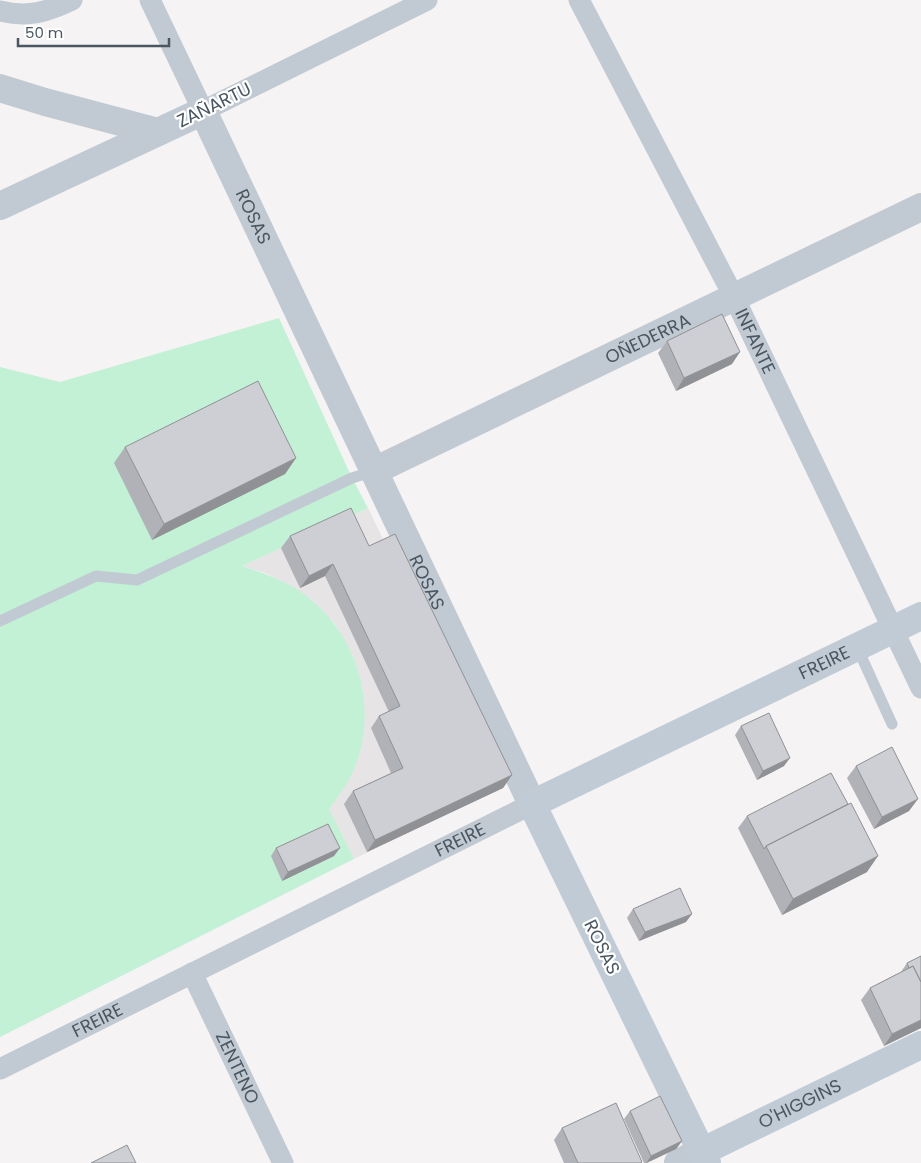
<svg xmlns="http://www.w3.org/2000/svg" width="921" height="1163" font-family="Poppins,sans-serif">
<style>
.education{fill:#e6e4e5}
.green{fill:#c3f1d5}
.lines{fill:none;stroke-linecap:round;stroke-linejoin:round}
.service{stroke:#c1cad2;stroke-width:11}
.minor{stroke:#c1cad2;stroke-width:21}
.tertiary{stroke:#c1cad2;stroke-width:28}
.secondary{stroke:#c1cbd6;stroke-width:28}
.wall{fill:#b0b2b7}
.shaded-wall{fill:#909195}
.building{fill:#cdcfd5;stroke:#909195}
.labels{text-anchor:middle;stroke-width:4.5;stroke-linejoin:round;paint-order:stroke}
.street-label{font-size:18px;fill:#4a5661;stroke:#fff}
</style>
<rect width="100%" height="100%" fill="#f5f3f3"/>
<!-- education -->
<path class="education" d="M368 508 503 787 354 859 328 809 339 795 356 764 364 728 363 691 353 656 335 624 313 601 286 583 265 573 242 566Z"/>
<!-- green -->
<path class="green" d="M279 318 352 478 368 508 242 566C263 573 284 580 301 592 355 629 379 702 356 764 350 780 340 795 329 809L354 859 0 1037V367L60 382Z"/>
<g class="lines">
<!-- service -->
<path class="service" d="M0 621 96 576 137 580 352 478 374 471
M857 647 892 724"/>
<!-- minor -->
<g class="minor">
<path d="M150 0 203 111 427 0"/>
<path id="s1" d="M579 0 734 297 921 688"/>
<path d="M0 11C28 18 47 12 72 0"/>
<path id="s2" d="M192 973 283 1163"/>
<path id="s3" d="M0 1069 532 804"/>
</g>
<!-- tertiary -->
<g class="tertiary">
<path d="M0 88 45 102 158 132"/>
<path id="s4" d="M0 206 203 111 532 804"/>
<path id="s5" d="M374 471 921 207"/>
<path d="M678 1163 701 1152"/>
</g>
<!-- secondary -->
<g class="secondary">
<path id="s6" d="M701 1152 921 1045"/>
<path id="s7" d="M707 1163 532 804 921 616"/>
</g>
</g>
<!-- wall -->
<path class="wall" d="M667 341 732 364 676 391 658 353Z
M125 447 296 458 285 474 152 540 114 463Z
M290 536 369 546 512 775 503 788 367 852 344 804 353 791 391 773 371 728 379 716 389 712 325 576 300 588 281 548Z
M741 726 784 766 757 780 735 735Z
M856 766 909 811 874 829 847 778Z
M747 816 867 872 782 915 738 828Z
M276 848 334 856 282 881 271 856Z
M633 909 686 922 639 941 627 918Z
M921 956V1028L884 1046 861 1000 870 988 901 972 907 963Z
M630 1111 682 1141 676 1149 647 1163H644L624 1119Z
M562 1128 642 1162V1163H564L554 1140Z"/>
<!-- shaded-wall -->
<path class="shaded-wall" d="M740 352 732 364 676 391 684 378Z
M296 458 285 474 152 540 164 524Z
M333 564 325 576 300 588 309 576Z
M790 758 784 766 757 780 763 771Z
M512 775 503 788 367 852 375 840Z
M918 799 909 811 874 829 882 817Z
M340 848 334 856 282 881 288 872Z
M878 856 867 872 782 915 793 899Z
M692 914 686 922 639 941 645 932Z
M921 1020V1028L884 1046 892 1034Z
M682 1141 676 1149 646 1163 651 1156Z"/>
<!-- building -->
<path class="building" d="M722 314 740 352 684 378 667 341Z
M258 381 296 458 164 524 125 447Z
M351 508 369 546 395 534 512 775 375 840 353 791 403 768 379 716 400 706 333 564 309 576 290 536Z
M769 713 790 758 763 771 741 726Z
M892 747 918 799 882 817 856 766Z
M831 773 848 804 766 846 764 849 747 816Z
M851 803 878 856 793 899 766 846Z
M328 824 340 848 288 872 276 848Z
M680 888 692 914 645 932 633 909Z
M921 956V982L913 966 909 968 907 963Z
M913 966 921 982V1020L892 1034 870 988Z
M660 1096 682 1141 651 1156 630 1111Z
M616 1103 642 1162 640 1163H578L562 1128Z
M127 1145 136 1163H91Z"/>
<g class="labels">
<!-- street labels -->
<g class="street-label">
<text transform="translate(214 105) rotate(-26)" y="6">ZAÑARTU</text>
<text dy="6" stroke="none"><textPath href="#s4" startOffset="341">ROSAS</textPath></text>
<text dy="6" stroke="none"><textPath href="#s5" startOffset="304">OÑEDERRA</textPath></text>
<text dy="6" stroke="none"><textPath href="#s1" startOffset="384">INFANTE</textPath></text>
<text dy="6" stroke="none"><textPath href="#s4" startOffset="746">ROSAS</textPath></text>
<text dy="6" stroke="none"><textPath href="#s7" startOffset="724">FREIRE</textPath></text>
<text dy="6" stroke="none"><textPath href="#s3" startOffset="514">FREIRE</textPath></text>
<text transform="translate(602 947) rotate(64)" y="6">ROSAS</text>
<text dy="6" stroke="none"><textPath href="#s3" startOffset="109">FREIRE</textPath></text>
<text dy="6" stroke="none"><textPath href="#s2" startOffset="105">ZENTENO</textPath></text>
<text dy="6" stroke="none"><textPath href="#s6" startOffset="110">O'HIGGINS</textPath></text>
</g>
</g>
<!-- scale -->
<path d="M18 38v8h151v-8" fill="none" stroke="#4a5661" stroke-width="2.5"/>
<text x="25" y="38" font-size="15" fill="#4a5661" stroke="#ffffff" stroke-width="4" paint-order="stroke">50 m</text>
</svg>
